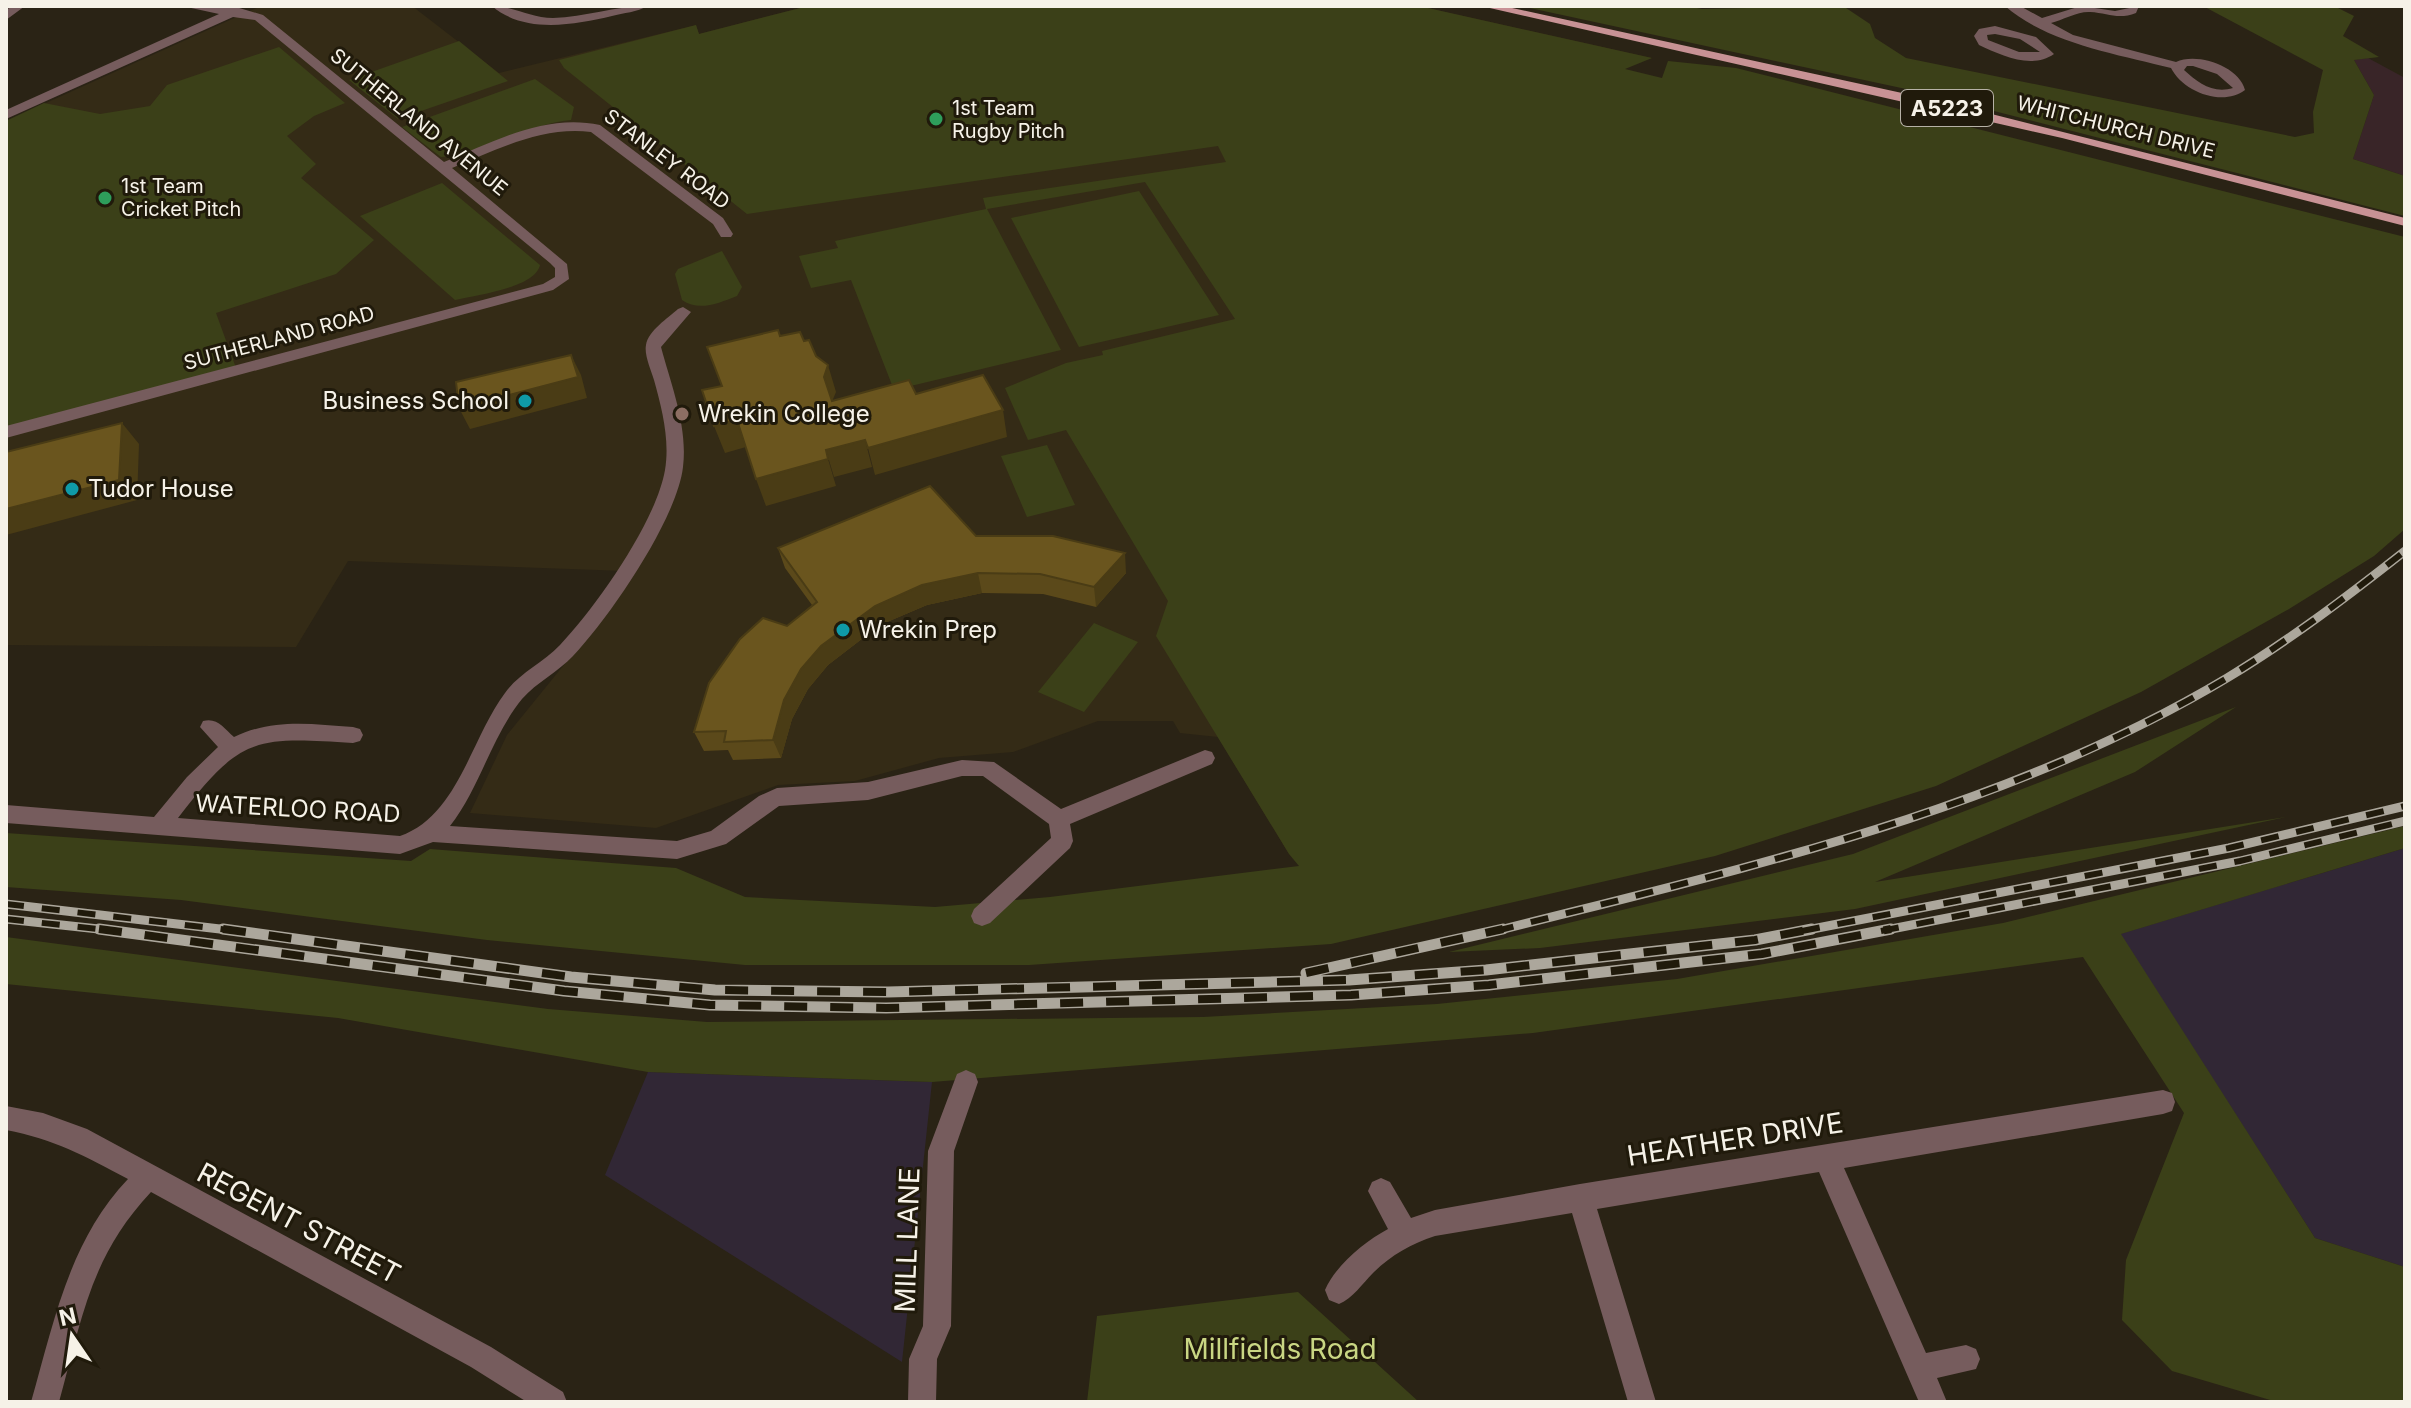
<svg xmlns="http://www.w3.org/2000/svg" width="2411" height="1408" font-family="Inter,sans-serif">
<style>
.commercial{fill:#392528}
.industrial{fill:#312735}
.built{fill:#342b16}
.green{fill:#3b4018}
.lines{fill:none;stroke-linecap:round;stroke-linejoin:round}
.minor{fill:#765c5d;fill-rule:evenodd}
.major{fill:#c89295;fill-rule:evenodd}
.rail-far1-casing{stroke:#aca79c;stroke-width:9}
.rail-casing{stroke:#aca79c;stroke-width:11}
.rail-far1{stroke:#201a0b;stroke-width:6;stroke-dasharray:18;stroke-linecap:butt}
.rail{stroke:#201a0b;stroke-width:8;stroke-dasharray:23;stroke-linecap:butt}
.wall{fill:#5b491a}
.shaded-wall{fill:#4a3c15}
.building{fill:#6a551e;stroke:#4a3c15;stroke-width:2}
.leisure-dot{fill:#2e9e5b;stroke:#201a0b;stroke-width:3}
.culture-dot{fill:#0f9aa8;stroke:#201a0b;stroke-width:3}
.education-dot{fill:#8d6e63;stroke:#201a0b;stroke-width:3}
.labels{text-anchor:middle;stroke-width:6;stroke-linejoin:round;paint-order:stroke}
.far-poi-label{font-size:20px;fill:#f6f2e8;stroke:#201a0b;text-anchor:start}
.far-street-label{font-size:20px;fill:#f6f2e8;stroke:#201a0b}
.shield{fill:#201a0b;stroke:#b6b1a6;stroke-width:2}
.shield-label{font-size:22px;font-weight:bold;fill:#f6f2e8}
.poi-label{font-size:24px;fill:#f6f2e8;stroke:#201a0b;text-anchor:start}
.street-label{font-size:24px;fill:#f6f2e8;stroke:#201a0b}
.near-street-label{font-size:28px;fill:#f6f2e8;stroke:#201a0b}
.near-park-label{font-size:28px;fill:#c9d683;stroke:#201a0b}
</style>
<rect width="100%" height="100%" fill="#2a2315"/>
<!-- commercial -->
<path class="commercial" d="M2368 58 2405 78V176L2353 159 2374 95 2354 60Z"/>
<!-- industrial -->
<path class="industrial" d="M2405 848V1267L2315 1238 2120 934Z
M648 1072 932 1082 902 1362 605 1175Z"/>
<!-- built -->
<path class="built" d="M261 6H412L499 73 696 25 699 34 808 6H1419L1652 58 1226 162 1289 854 1218 737 1180 733 1173 721H1098L1013 752 939 758 855 781 778 785 656 828 470 813 507 735 576 650 625 571 348 561 296 647 6 645 8 325 6 324V121Z"/>
<!-- green -->
<path class="green" d="M808 6H1419L1652 58 1625 69 1662 78 1668 61 1736 68 2405 237V529L2374 556 2289 609 2141 692 1936 786 1715 856 1331 944 1029 965H745L487 940 181 900 6 887V833L411 861 430 849 676 868 745 897 935 907 1050 897 1299 866 1289 854 1156 636 1168 601 1066 430 1028 440 1005 388 1066 363 1103 355 1102 351 1235 319 1145 182 987 209 1061 350 894 390 851 280 811 288 799 256 838 248 835 241 986 209 983 198 1226 162 1218 146 747 214 564 68 559 60 696 25 699 34Z
M1520 6H1687L1702 9 1843 6 1870 24 1875 38 1906 58 2295 137 2314 133 2313 112 2323 70 2203 6H2334L2354 16 2343 36 2379 57 2354 60 2374 95 2353 159 2405 176V216L1920 92Z
M459 41 508 81 398 119 349 80Z
M279 47 345 103 314 116 287 136 316 164 301 178 374 240 336 274 216 313 236 368 6 429 8 325 6 324V121L44 103 100 114 150 106 167 85Z
M535 79 574 107 571 120C525 124 486 155 441 157L402 127Z
M442 183 540 265C535 288 476 295 455 300L360 216Z
M1139 191 1219 315 1079 347 1011 218Z
M722 251 742 287 737 296C719 303 699 312 682 300L675 274 678 269Z
M1047 445 1075 505 1027 517 1001 456Z
M1094 623 1138 642 1084 712 1038 692Z
M2236 707 2135 772 1875 882 2286 817 1855 909 1540 948 1449 952 1853 854Z
M2405 826V848L2121 934 2315 1238 2405 1267V1402H2277L2172 1371 2122 1320 2126 1260 2184 1113 2083 957 1533 1033 932 1082 648 1072 338 1018 6 984V937L548 1009 707 1022 1203 1017 1437 1004 1677 979 2003 923Z
M1298 1292 1419 1402H1087L1097 1316Z"/>
<g class="lines">
<!-- minor -->
<path class="minor" d="M12 6H25L6 20V10Z
M182 6 236 7 263 15 444 162C493 142 545 113 600 125L723 218 733 234 731 237H721L713 224 591 132C541 126 497 150 452 168L567 264 569 279 553 290 6 438V426L543 284 555 277V268L550 263 255 20 233 17 6 119V110L219 14Z
M492 6C513 6 531 18 553 18 585 17 615 6 647 6 638 12 623 13 612 16 574 25 524 34 492 6Z
M2005 6H2020L2042 18 2081 6 2115 11 2139 6 2136 13C2118 20 2108 13 2090 12 2079 11 2062 20 2051 23L2073 35 2176 62C2197 52 2239 66 2245 90 2223 107 2183 92 2171 68 2117 54 2047 43 2005 6ZM2193 66 2217 74 2233 88C2213 94 2198 83 2184 70L2187 66Z
M1995 26 2036 37 2054 54C2031 70 2001 55 1979 45L1974 36 1979 29ZM1995 34 2020 39 2040 52H2019L1988 40 1987 35Z
M683 307 691 312 661 347C671 385 688 426 683 467 677 519 610 617 573 656 558 672 537 682 522 699 491 737 480 788 450 826L677 841 711 831 759 796 777 788 868 782 962 760 994 762 1061 809 1205 750 1212 752 1215 758 1212 764 1070 824 1073 841 1070 848 990 923 982 926 974 923 971 916 974 909 1051 838 1049 824 983 776H962L868 800 779 806 726 844 677 859 433 842 400 854 6 823V805L154 817 187 777 218 747 200 727 203 721C217 717 224 728 234 737 274 718 311 724 353 727L360 729 363 735 360 741 353 743C254 737 241 736 178 818L400 836C458 816 471 738 505 693 519 673 543 663 560 645 596 607 656 522 665 470 670 440 662 409 654 380 651 370 644 355 646 345 648 331 668 318 678 309Z
M966 1070 975 1074 978 1082 954 1151 951 1326 937 1359 936 1402H908L909 1359 923 1326 928 1151 957 1074Z
M2163 1090 2172 1093 2175 1102 2172 1111 2163 1114 1844 1168 1926 1353 1966 1345 1976 1349 1980 1359 1976 1369 1937 1378 1947 1402H1919L1819 1172 1597 1209 1656 1402H1628L1572 1213 1435 1236C1411 1244 1391 1255 1373 1273 1362 1284 1353 1298 1339 1304L1329 1300 1325 1290C1336 1265 1364 1242 1388 1229L1368 1191 1372 1182 1381 1178 1390 1182 1411 1218 1435 1210 1580 1184Z
M6 1106 43 1113 87 1129 491 1347 563 1392 567 1402H527L471 1367 151 1192C90 1257 82 1319 59 1402H31C54 1322 69 1241 128 1179 85 1156 54 1139 6 1130Z"/>
<!-- major -->
<path class="major" d="M1481 6H1503L1948 103 2405 218V226L2062 138Z"/>
<!-- rail-far1 casing -->
<g class="rail-far1-casing">
<path id="rail-far1" d="M6 904 237 931
M6 919 117 931
M1496 931C1744 868 2005 811 2227 678 2290 640 2348 596 2405 551
M1802 931 2229 848 2405 806
M1881 931 2240 861 2405 821"/>
</g>
<!-- rail casing -->
<g class="rail-casing">
<path id="rail" d="M99 929 564 991 710 1005 886 1008 1351 995 1489 985 1762 954 1891 929
M223 929 571 977 715 990 888 992 1349 980 1486 970 1755 940 1812 929
M1306 973 1503 929"/>
</g>
<!-- rail-far1 -->
<use href="#rail-far1" class="rail-far1"/>
<!-- rail -->
<use href="#rail" class="rail"/>
</g>
<!-- wall -->
<path class="wall" d="M976 536 1126 573 1096 607 1043 594 982 593 927 605 880 625 828 665 808 689 792 719 781 758 733 760 728 750 704 751 694 732 787 626 812 605 785 568 778 548Z"/>
<!-- shaded-wall -->
<path class="shaded-wall" d="M571 355 581 375 587 398 470 429 459 408Z
M828 365 836 392 831 404 824 377Z
M1003 410 1007 437 875 475 868 448Z
M737 420 746 447 725 453 714 426Z
M122 423 139 444 137 500 6 535V509Z
M865 440 872 467 834 477 826 450Z
M828 459 836 486 766 506 756 479Z
M1125 553 1126 573 1096 607 1094 587Z
M978 573 982 593 927 605 880 625 828 665 808 689 792 719 781 758 773 740 784 700 801 669 821 646 875 606 922 585Z"/>
<!-- building -->
<path class="building" d="M778 330 780 336 800 332 804 341 809 340 816 356 828 365 824 377 832 401 909 380 916 394 983 375 1003 410 868 448 865 440 826 450 828 459 756 479 737 420 714 426 702 390 722 386 707 347Z
M571 355 578 377 459 408 456 382Z
M122 423 119 480 6 509V452Z
M930 486 976 536H1053L1125 553 1094 587 1040 574 978 573 922 585 875 606 821 646 801 669 784 700 773 740 724 742 726 731 694 732 709 683 740 639 763 618 787 626 817 602 778 548Z"/>
<!-- markers -->
<g class="leisure-dot">
<circle cx="936" cy="119" r="8"/>
<circle cx="105" cy="198" r="8"/>
</g>
<g class="culture-dot">
<circle cx="525" cy="401" r="8"/>
<circle cx="72" cy="489" r="8"/>
<circle cx="843" cy="630" r="8"/>
</g>
<circle class="education-dot" cx="682" cy="414" r="8"/>
<g class="labels">
<!-- far-poi labels -->
<g class="far-poi-label">
<text x="952" y="115">1st Team<tspan x="952" dy="23">Rugby Pitch</tspan></text>
<text x="121" y="193">1st Team<tspan x="121" dy="23">Cricket Pitch</tspan></text>
</g>
<!-- far-street labels -->
<g class="far-street-label">
<text transform="translate(419 122) rotate(39)" y="7">SUTHERLAND AVENUE</text>
<text transform="translate(2116 127) rotate(14)" y="7">WHITCHURCH DRIVE</text>
<text transform="translate(667 159) rotate(37)" y="7">STANLEY ROAD</text>
<text transform="translate(279 338) rotate(-15)" y="7">SUTHERLAND ROAD</text>
</g>
<!-- shield labels -->
<rect class="shield" x="1901" y="90" width="92" height="36" rx="6"/>
<g class="shield-label">
<text x="1947" y="116">A5223</text>
</g>
<!-- poi labels -->
<g class="poi-label">
<text x="509" y="409" text-anchor="end">Business School</text>
<text x="698" y="422">Wrekin College</text>
<text x="88" y="497">Tudor House</text>
<text x="859" y="638">Wrekin Prep</text>
</g>
<!-- street labels -->
<g class="street-label">
<text transform="translate(298 809) rotate(3)" y="8">WATERLOO ROAD</text>
</g>
<!-- near-street labels -->
<g class="near-street-label">
<text transform="translate(1735 1139) rotate(-9)" y="10">HEATHER DRIVE</text>
<text transform="translate(299 1223) rotate(28)" y="10">REGENT STREET</text>
<text transform="translate(907 1240) rotate(-88)" y="10">MILL LANE</text>
</g>
<!-- near-park labels -->
<g class="near-park-label">
<text x="1280" y="1359">Millfields Road</text>
</g>
</g>
<!-- border -->
<rect width="2411" height="1408" fill="none" stroke="#f6f2e8" stroke-width="16"/>
<!-- north arrow -->
<g transform="translate(72 1336) rotate(347)" stroke="#201a0b" stroke-width="6" paint-order="stroke">
<path d="M0-6L14 30L0 20L-14 30Z" fill="#f6f2e8"/>
<text y="-12" font-size="22" font-weight="bold" text-anchor="middle" fill="#f6f2e8">N</text>
</g>
</svg>
